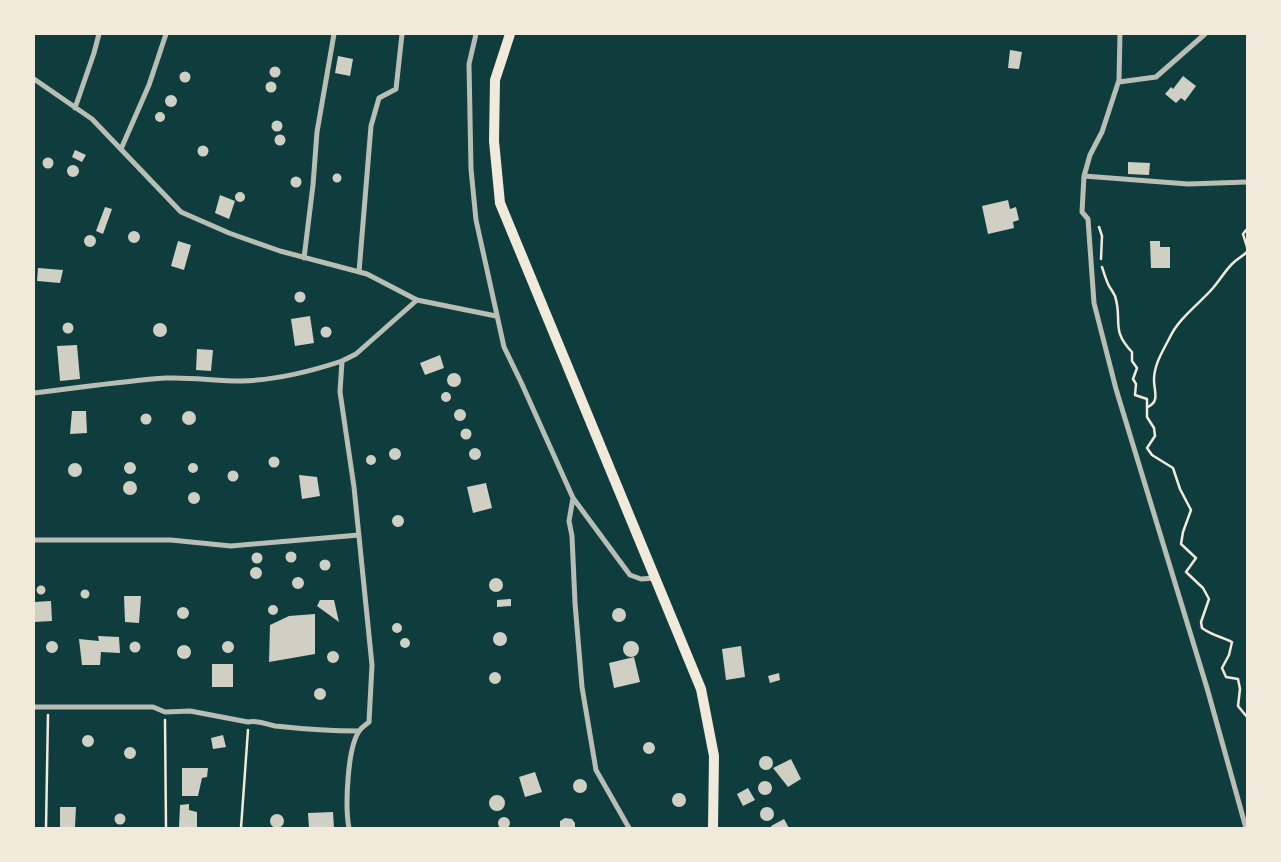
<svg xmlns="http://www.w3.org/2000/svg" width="1281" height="862" font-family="Arial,sans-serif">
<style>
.building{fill:#cfcfc3}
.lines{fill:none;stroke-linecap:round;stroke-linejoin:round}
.path{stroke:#f1e9da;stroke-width:2.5}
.minor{stroke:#b8beb3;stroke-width:5}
.secondary{stroke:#f1e9da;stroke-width:10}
</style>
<rect width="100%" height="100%" fill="#0f3d3e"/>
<!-- building -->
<path class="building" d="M1010 50 1022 52 1019 69 1008 68Z
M338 56 353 59 350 76 335 73Z
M269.5 72a5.5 5.5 0 1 1 11 0a5.5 5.5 0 1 1-11 0Z
M179.5 77a5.5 5.5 0 1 1 11 0a5.5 5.5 0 1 1-11 0Z
M1183 76 1196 86 1185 101 1181 98 1176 103 1165 94 1171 87 1173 89Z
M265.5 87a5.5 5.5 0 1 1 11 0a5.5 5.5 0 1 1-11 0Z
M165 101a6 6 0 1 1 12 0a6 6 0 1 1-12 0Z
M155 117a5 5 0 1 1 10 0a5 5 0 1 1-10 0Z
M271.5 126a5.5 5.5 0 1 1 11 0a5.5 5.5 0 1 1-11 0Z
M274.5 140a5.5 5.5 0 1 1 11 0a5.5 5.5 0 1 1-11 0Z
M197.5 151a5.5 5.5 0 1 1 11 0a5.5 5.5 0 1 1-11 0Z
M75 150 86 155 82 162 72 157Z
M42.5 163a5.5 5.5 0 1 1 11 0a5.5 5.5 0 1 1-11 0Z
M1128 162 1150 163 1149 175 1128 174Z
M67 171a6 6 0 1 1 12 0a6 6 0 1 1-12 0Z
M332.5 178a4.5 4.5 0 1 1 9 0a4.5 4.5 0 1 1-9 0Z
M290.5 182a5.5 5.5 0 1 1 11 0a5.5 5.5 0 1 1-11 0Z
M235 197a5 5 0 1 1 10 0a5 5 0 1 1-10 0Z
M220 195 235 201 229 219 215 213Z
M1008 200 1010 209 1016 207 1019 220 1013 222 1014 228 988 234 982 206Z
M105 207 112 209 103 234 96 231Z
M128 237a6 6 0 1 1 12 0a6 6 0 1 1-12 0Z
M84 241a6 6 0 1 1 12 0a6 6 0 1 1-12 0Z
M178 241 191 245 184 270 171 266Z
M1150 241H1160V247H1170V268H1151Z
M38 268 63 270 60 283 37 281Z
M294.5 297a5.5 5.5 0 1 1 11 0a5.5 5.5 0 1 1-11 0Z
M310 316 314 343 295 346 291 319Z
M62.5 328a5.5 5.5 0 1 1 11 0a5.5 5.5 0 1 1-11 0Z
M153 330a7 7 0 1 1 14 0a7 7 0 1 1-14 0Z
M320.5 332a5.5 5.5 0 1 1 11 0a5.5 5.5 0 1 1-11 0Z
M77 345 80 379 60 381 57 346Z
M197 349 213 350 211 371 196 370Z
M440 355 444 368 425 375 420 363Z
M447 380a7 7 0 1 1 14 0a7 7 0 1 1-14 0Z
M441 397a5 5 0 1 1 10 0a5 5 0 1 1-10 0Z
M454 415a6 6 0 1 1 12 0a6 6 0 1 1-12 0Z
M182 418a7 7 0 1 1 14 0a7 7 0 1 1-14 0Z
M72 411H86L87 433 70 434Z
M140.5 419a5.5 5.5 0 1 1 11 0a5.5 5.5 0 1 1-11 0Z
M460.5 434a5.5 5.5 0 1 1 11 0a5.5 5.5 0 1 1-11 0Z
M469 454a6 6 0 1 1 12 0a6 6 0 1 1-12 0Z
M389 454a6 6 0 1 1 12 0a6 6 0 1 1-12 0Z
M366 460a5 5 0 1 1 10 0a5 5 0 1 1-10 0Z
M268.5 462a5.5 5.5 0 1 1 11 0a5.5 5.5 0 1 1-11 0Z
M124 468a6 6 0 1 1 12 0a6 6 0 1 1-12 0Z
M68 470a7 7 0 1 1 14 0a7 7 0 1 1-14 0Z
M188 468a5 5 0 1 1 10 0a5 5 0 1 1-10 0Z
M227.5 476a5.5 5.5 0 1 1 11 0a5.5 5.5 0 1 1-11 0Z
M299 475 317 477 320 496 302 499Z
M123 488a7 7 0 1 1 14 0a7 7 0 1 1-14 0Z
M486 483 492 508 473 513 467 487Z
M188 498a6 6 0 1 1 12 0a6 6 0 1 1-12 0Z
M392 521a6 6 0 1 1 12 0a6 6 0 1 1-12 0Z
M285.5 557a5.5 5.5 0 1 1 11 0a5.5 5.5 0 1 1-11 0Z
M251.5 558a5.5 5.5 0 1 1 11 0a5.5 5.5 0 1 1-11 0Z
M319.5 565a5.5 5.5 0 1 1 11 0a5.5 5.5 0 1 1-11 0Z
M250 573a6 6 0 1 1 12 0a6 6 0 1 1-12 0Z
M292 583a6 6 0 1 1 12 0a6 6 0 1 1-12 0Z
M489 585a7 7 0 1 1 14 0a7 7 0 1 1-14 0Z
M36.5 590a4.5 4.5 0 1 1 9 0a4.5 4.5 0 1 1-9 0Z
M80.5 594a4.5 4.5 0 1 1 9 0a4.5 4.5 0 1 1-9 0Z
M124 596H141L139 623 125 622Z
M511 599V606L497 607V600Z
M320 600H334L339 622 317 606Z
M51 601 52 621 34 622V602Z
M268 610a5 5 0 1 1 10 0a5 5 0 1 1-10 0Z
M177 613a6 6 0 1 1 12 0a6 6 0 1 1-12 0Z
M612 615a7 7 0 1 1 14 0a7 7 0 1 1-14 0Z
M315 614V654L269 662 270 625 289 616Z
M392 628a5 5 0 1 1 10 0a5 5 0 1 1-10 0Z
M493 639a7 7 0 1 1 14 0a7 7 0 1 1-14 0Z
M98 636 119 637 120 653 101 652 100 665H82L79 639 99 641Z
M400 643a5 5 0 1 1 10 0a5 5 0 1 1-10 0Z
M222 647a6 6 0 1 1 12 0a6 6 0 1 1-12 0Z
M46 647a6 6 0 1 1 12 0a6 6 0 1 1-12 0Z
M129.5 647a5.5 5.5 0 1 1 11 0a5.5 5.5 0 1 1-11 0Z
M623 649a8 8 0 1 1 16 0a8 8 0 1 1-16 0Z
M177 652a7 7 0 1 1 14 0a7 7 0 1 1-14 0Z
M741 646 745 677 726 680 722 649Z
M327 657a6 6 0 1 1 12 0a6 6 0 1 1-12 0Z
M634 657 640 682 614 688 609 663Z
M212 664H233V687H212Z
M489 678a6 6 0 1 1 12 0a6 6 0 1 1-12 0Z
M779 673 780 680 770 683 768 676Z
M314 694a6 6 0 1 1 12 0a6 6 0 1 1-12 0Z
M82 741a6 6 0 1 1 12 0a6 6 0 1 1-12 0Z
M223 735 226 747 213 749 211 738Z
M643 748a6 6 0 1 1 12 0a6 6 0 1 1-12 0Z
M124 753a6 6 0 1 1 12 0a6 6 0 1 1-12 0Z
M759 763a7 7 0 1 1 14 0a7 7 0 1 1-14 0Z
M791 759 801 779 788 787 773 768Z
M182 768H208L207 777 202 778 198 796H182Z
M535 772 542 792 525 797 519 777Z
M573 786a7 7 0 1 1 14 0a7 7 0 1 1-14 0Z
M758 788a7 7 0 1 1 14 0a7 7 0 1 1-14 0Z
M748 788 755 800 743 806 737 794Z
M672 800a7 7 0 1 1 14 0a7 7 0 1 1-14 0Z
M489 803a8 8 0 1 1 16 0a8 8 0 1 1-16 0Z
M189 804V810L197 812V828H179L180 805Z
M60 807H76L75 827H60Z
M760 814a7 7 0 1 1 14 0a7 7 0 1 1-14 0Z
M333 812 334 828H309L308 813Z
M114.5 819a5.5 5.5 0 1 1 11 0a5.5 5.5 0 1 1-11 0Z
M270 821a7 7 0 1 1 14 0a7 7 0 1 1-14 0Z
M498 823a6 6 0 1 1 12 0a6 6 0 1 1-12 0Z
M565 818 572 819 575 823V828H560V821Z
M784 819 789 828H772L771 826Z"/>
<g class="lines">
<!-- path -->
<path class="path" d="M1099 227 1102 236 1101 259
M1247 229 1243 234 1247 247
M1102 267C1104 273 1106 280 1109 286 1111 289 1113 292 1115 296 1123 321 1110 329 1132 352V361L1137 368 1133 379 1136 384 1135 395 1147 399V417L1154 428 1155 436 1147 448 1152 455 1173 468 1180 489 1191 510 1183 532 1181 544 1196 558 1186 572 1203 588 1209 599 1201 622 1202 628C1211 635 1222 637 1232 642L1229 655 1222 668 1226 677 1238 679 1240 689 1238 706 1247 717
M1148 407C1160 401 1154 391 1154 380 1154 364 1163 351 1170 337 1179 318 1199 304 1213 288 1220 280 1225 271 1232 264 1237 259 1243 256 1247 252
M165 720 166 828
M46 828 48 715
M241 828 248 730"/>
<!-- minor -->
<path class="minor" d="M476 34 469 64 471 169 476 220 504 347 521 382 573 498 630 575 641 579 656 578
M1120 34 1119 80 1102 132 1090 155 1084 176 1082 212 1088 219 1094 303 1116 389 1207 688 1246 828
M34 79 92 119 181 212 229 233 280 251 367 274 417 300 496 316
M1119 82 1156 77 1205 34
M75 108 94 53 99 34
M121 149 149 85 166 34
M1084 176 1188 184 1247 182
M304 258 313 185 317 132 334 34
M359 272 371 126 379 98 396 89 402 34
M34 393C78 388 121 381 166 378 191 377 216 381 242 381 276 380 309 372 342 361
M573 498 569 521 572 536 575 603 582 687 596 770 629 828
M34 540H171L231 546 359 535
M34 707H153L165 712 190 711 248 722C258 720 265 724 275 726 303 729 331 731 359 731
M349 828C345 808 347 746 360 730 362 727 366 725 369 722L372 665 354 487 340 392 342 361 356 354 417 300"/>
<!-- secondary -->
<path class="secondary" d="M510 34 495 80 494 141 500 203 701 689 714 756 713 828"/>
</g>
<!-- border -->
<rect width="1281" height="862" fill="none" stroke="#f1e9da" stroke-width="70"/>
</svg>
